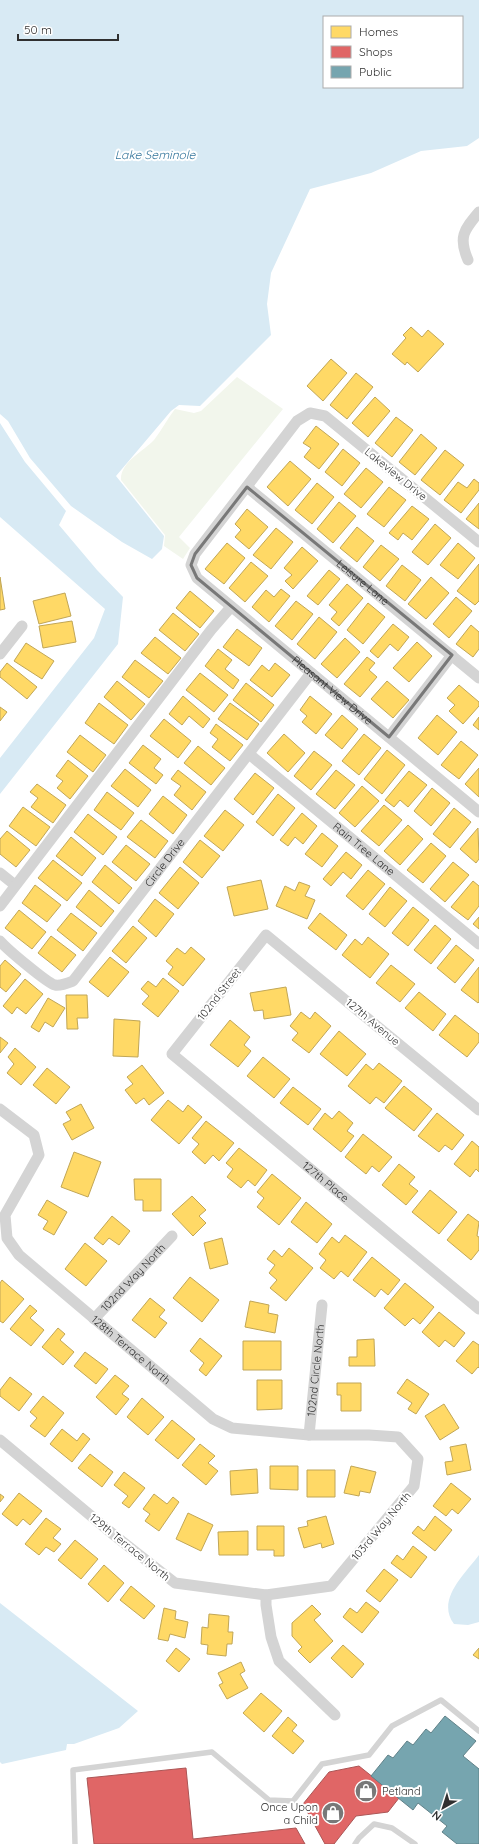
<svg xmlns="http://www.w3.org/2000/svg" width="479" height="1844" font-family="Quicksand,sans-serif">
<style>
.green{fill:#f2f6ec}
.water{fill:#d8eaf4;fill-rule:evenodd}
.homes{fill:#ffd966;stroke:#c1a656}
.shops{fill:#e06666;stroke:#ab5656}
.public{fill:#76a5af;stroke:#618289}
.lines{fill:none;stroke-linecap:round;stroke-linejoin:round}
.service{stroke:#d4d4d4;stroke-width:5.5}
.minor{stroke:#d4d4d4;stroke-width:11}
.marked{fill:none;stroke:#787878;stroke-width:3;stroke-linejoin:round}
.labels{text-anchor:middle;stroke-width:4;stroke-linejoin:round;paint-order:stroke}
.street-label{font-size:11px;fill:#303030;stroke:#fff}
.poi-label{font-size:11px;fill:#303030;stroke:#fff;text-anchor:start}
.water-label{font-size:12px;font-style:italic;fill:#35769c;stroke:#fff}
</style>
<rect width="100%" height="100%" fill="#fff"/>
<!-- green -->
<path class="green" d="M237 377 283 409 179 537 190 548 183 559 164 546 165 535 121 480C120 462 144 451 154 440 162 430 167 419 175 409L194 413 201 411Z"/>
<!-- water -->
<path class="water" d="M0 0H479V138L467 146 421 151 371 173 310 189 271 273 267 304 271 335 200 406 179 405 171 411 116 476 164 536 162 549 152 559 122 542 71 506 30 458 8 421 0 414ZM324 17H462V87H324Z
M0 423 25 462 66 511 59 525 97 570 123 597 118 644 0 794V758L94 638 105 609 0 517Z
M479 1555V1622L468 1625 454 1624C436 1600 464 1575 479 1555Z
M0 1603 138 1711 119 1728 74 1744H67L66 1750 2 1764 0 1762Z"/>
<!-- homes -->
<path class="homes" d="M411 327 422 337 428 330 444 344 418 372 407 362 405 365 392 354 406 338 403 335Z
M331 359 347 373 323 401 307 386Z
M356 373 373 387 347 419 330 405Z
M375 397 390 411 368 437 352 423Z
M396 417 413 430 392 457 375 443Z
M316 426 339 444 319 469 304 457 311 448 303 443Z
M421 434 437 448 415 475 399 462Z
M343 449 360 463 342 486 325 472Z
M445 450 464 465 440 495 421 480Z
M290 461 311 479 288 506 267 487Z
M366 468 383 482 361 508 344 494Z
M474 479 479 483V490L461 513 444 500 458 482 467 488Z
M317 483 334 497 312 524 295 510Z
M389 487 406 500 384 527 367 514Z
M339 502 356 516 333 543 317 529Z
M479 503V529L466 519Z
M412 506 429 519 412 540 403 533 398 540 389 533Z
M247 509 268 527 249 549 235 537 241 530 235 524Z
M435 524 451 538 428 565 412 552Z
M357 527 374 541 357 562 340 548Z
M276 528 293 542 271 569 253 555Z
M227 543 245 558 224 584 205 569Z
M458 543 475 558 458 579 440 565Z
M381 545 399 559 380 581 363 567Z
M302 547 318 561 293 589 285 581 292 575 284 568Z
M251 562 268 576 245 602 229 588Z
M479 564V601L475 605 457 591Z
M402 565 421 580 405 601 386 586Z
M329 570 340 579 318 605 307 596Z
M0 577 5 609 0 610Z
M431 577 449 593 426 619 408 604Z
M347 584 363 598 339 626 331 619 337 612 329 605Z
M281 589 290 596 269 622 252 607 266 590 274 597Z
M190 591 214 611 200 628 176 608Z
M65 593 71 616 39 624 33 601Z
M456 597 472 611 449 638 433 624Z
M296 601 313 614 292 640 275 626Z
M368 603 385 617 363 644 347 630Z
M173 613 199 634 185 651 159 630Z
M319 617 337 632 315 659 297 644Z
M72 621 76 642 43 648 39 626Z
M393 624 409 637 398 651 390 644 378 658 370 651Z
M471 625 479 632V649L473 657 456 644Z
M237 629 262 648 249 666 223 647Z
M155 637 181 658 168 674 141 653Z
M345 638 360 652 337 678 321 664Z
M417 642 432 656 409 682 393 668Z
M26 643 54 661 42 679 14 661Z
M218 649 232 660 225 669 239 680 233 689 205 666Z
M367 657 375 663 369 670 377 677 360 697 344 684Z
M135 660 163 681 149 698 122 677Z
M7 663 37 687 27 699 0 677V672Z
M275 663 290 675 272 697 250 680 262 665 269 671Z
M200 673 228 695 214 712 186 690Z
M117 681 145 704 131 720 104 697Z
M387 681 409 700 393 718 371 699Z
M246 683 274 705 261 722 233 700Z
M459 685 479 702V706L463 724 449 711 455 705 447 698Z
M183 696 210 719 203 728 189 716 182 725 169 714Z
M310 696 332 714 316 734 302 722 307 716 300 710Z
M99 703 128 725 114 744 85 723Z
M230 703 259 724 247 740 218 719Z
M0 707 7 712 0 721Z
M342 715 358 729 342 749 325 735Z
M437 715 457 732 438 755 418 738Z
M479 717V730L473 725Z
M164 719 191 741 178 758 150 736Z
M216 724 243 745 230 761 212 747 218 739 210 733Z
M284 734 305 753 288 772 267 753Z
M364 734 381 748 359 775 342 761Z
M80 735 106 755 93 772 67 752Z
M461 741 478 755 459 779 441 765Z
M143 745 161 759 154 768 163 775 156 784 129 763Z
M198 746 225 768 211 785 184 763Z
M387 750 405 765 382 794 364 779Z
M314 751 332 765 311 790 294 776Z
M68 760 88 776 70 799 57 788 63 781 56 776Z
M479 768V797L465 784Z
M125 769 151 790 138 807 111 786Z
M178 770 206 792 192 810 174 795 181 786 171 779Z
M336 770 355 785 335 809 316 794Z
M409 771 427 785 408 807 400 800 394 807 385 800Z
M255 773 274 788 253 815 234 799Z
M37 784 66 805 53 823 31 807 38 798 30 792Z
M362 786 379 801 355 827 339 813Z
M432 788 450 803 431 826 414 811Z
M107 792 134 813 121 830 94 810Z
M278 794 295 808 273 836 256 822Z
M163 796 187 815 173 834 149 814Z
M384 805 402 820 379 846 361 831Z
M23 807 50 827 36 846 9 826Z
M454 808 471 822 450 848 433 834Z
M225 810 244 825 223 851 204 836Z
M302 813 317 826 303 844 295 837 288 846 280 840Z
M88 814 117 837 103 855 74 832Z
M141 820 168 841 155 858 127 837Z
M408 825 423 839 400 865 384 851Z
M478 828 479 859 476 863 460 849Z
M7 831 30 850 16 867 0 854V839Z
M322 833 338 846 322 867 305 854Z
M71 837 96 858 82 876 56 856Z
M200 840 220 856 202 878 183 862Z
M431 843 446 856 423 883 407 870Z
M126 845 150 864 136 881 112 862Z
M346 852 362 865 351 879 343 872 331 886 323 879Z
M53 860 82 883 67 901 38 878Z
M453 862 469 875 445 902 430 889Z
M105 865 132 888 119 904 92 882Z
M180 867 199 883 178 909 159 893Z
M368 870 385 884 363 910 346 896Z
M261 880 268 909 234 916 227 887Z
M473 881 479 886V906L468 920 451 907Z
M299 882 310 886 305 896 315 900 307 919 276 906 285 886 295 891Z
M35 885 61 905 47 922 22 903Z
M390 887 407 901 385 927 369 914Z
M89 890 114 911 101 927 76 907Z
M155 899 174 914 156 937 138 921Z
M413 907 429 920 408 946 392 933Z
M19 910 46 932 32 949 5 928Z
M71 913 97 933 83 951 57 930Z
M320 913 347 935 336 950 308 928Z
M479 917V929L473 924Z
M435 925 451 939 431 964 414 950Z
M133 926 147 938 126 963 112 951Z
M51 936 76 955 62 972 38 953Z
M368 937 389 954 370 978 342 955 355 939 362 945Z
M456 945 474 960 455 983 437 968Z
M191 947 205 959 183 986 168 974 173 967 166 961 177 948 185 954Z
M110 957 129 972 108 997 89 982Z
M5 960 21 974 6 992 0 987V966Z
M391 965 415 984 400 1002 376 983Z
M479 967V1002L478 1003 461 990Z
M163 978 179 991 158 1017 142 1004 149 996 141 989 148 981 156 987Z
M25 979 43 994 26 1014 17 1007 12 1014 3 1006Z
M286 987 291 1015 264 1019 263 1010 254 1011 250 993Z
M419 992 446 1014 433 1031 405 1008Z
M66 995H87L88 1018H77L78 1029H67Z
M48 998 65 1008 53 1027 45 1022 39 1032 31 1027Z
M301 1012 310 1019 315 1012 331 1026 309 1053 292 1040 298 1033 290 1026Z
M455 1015 479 1034V1042L467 1057 439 1035Z
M114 1019 140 1021 138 1057 113 1056Z
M230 1020 250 1037 244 1045 251 1051 238 1067 210 1045Z
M339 1031 366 1054 347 1076 320 1054Z
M0 1037 8 1043 0 1053Z
M15 1048 36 1067 21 1085 7 1073 14 1064 8 1057Z
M263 1057 290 1079 274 1098 247 1076Z
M379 1063 402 1081 384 1103 376 1097 370 1104 348 1086 366 1064 373 1070Z
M142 1065 164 1093 149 1105 144 1098 136 1104 125 1090 133 1084 127 1077Z
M47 1068 70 1087 56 1104 33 1085Z
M404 1086 432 1109 414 1131 385 1108Z
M293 1087 321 1109 308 1125 280 1103Z
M168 1100 183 1112 188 1105 202 1117 179 1144 151 1120Z
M81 1104 94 1128 72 1140 63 1124 71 1120 66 1112Z
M339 1111 353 1123 347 1131 354 1136 341 1152 313 1129 325 1113 332 1119Z
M437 1113 464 1135 452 1150 445 1145 439 1152 418 1136Z
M206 1121 234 1143 219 1161 213 1155 205 1164 192 1152 199 1144 192 1138Z
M363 1134 392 1157 379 1172 372 1166 366 1174 345 1157Z
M472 1141 479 1147V1172L476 1169 470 1177 454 1164Z
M239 1148 267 1170 255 1186 248 1180 241 1188 227 1177 233 1169 226 1163Z
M74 1152 101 1162 88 1197 61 1187Z
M399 1164 415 1177 409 1184 418 1191 406 1205 382 1185Z
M272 1174 301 1198 279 1225 257 1207 264 1198 257 1192Z
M134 1179H161V1211H143V1200H135Z
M430 1190 457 1212 439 1234 412 1212Z
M192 1196 206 1210 199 1216 206 1223 193 1236 172 1214Z
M47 1200 67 1212 54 1235 43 1229 48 1221 38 1215Z
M306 1202 332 1224 317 1243 291 1222Z
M468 1214 479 1222 477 1236 479 1237V1250L471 1260 447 1240Z
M112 1216 130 1231 119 1245 109 1238 103 1245 94 1238Z
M345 1235 367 1252 348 1277 341 1271 334 1279 320 1268 326 1260 319 1254 332 1237 339 1243Z
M222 1238 228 1264 210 1269 204 1243Z
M85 1243 107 1261 86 1286 65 1269Z
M289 1248 313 1268 286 1301 270 1288 277 1280 269 1273 275 1265 267 1259 274 1250 282 1257Z
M372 1257 400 1280 388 1295 381 1289 375 1297 353 1280Z
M190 1277 219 1300 202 1322 173 1298Z
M2 1280 24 1299 3 1323 0 1321V1283Z
M405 1283 434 1307 420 1324 413 1318 405 1326 384 1308Z
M150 1298 165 1310 159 1317 167 1323 155 1338 132 1320Z
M250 1301 269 1305 268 1313 278 1315 275 1333 245 1327Z
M30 1305 37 1311 30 1318 44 1330 31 1346 10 1329Z
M439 1312 465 1333 454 1347 445 1340 439 1347 422 1332Z
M58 1328 65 1334 60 1340 74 1352 63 1365 42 1347Z
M200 1338 222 1356 206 1376 199 1370 204 1363 190 1351Z
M374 1339 375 1366H349V1357H357V1340Z
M243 1341H281V1370H243Z
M473 1341 479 1345V1368L478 1367 472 1374 456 1361Z
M85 1352 108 1369 96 1384 74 1366Z
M115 1375 129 1386 122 1394 129 1399 116 1415 96 1397Z
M10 1377 32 1394 19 1411 0 1396V1390Z
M407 1379 429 1394 416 1414 408 1409 412 1403 397 1393Z
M257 1380H282V1409L257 1410Z
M337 1383H361V1411H341V1395H337Z
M43 1396 64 1413 45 1437 30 1426 37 1418 30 1412Z
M142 1398 164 1417 148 1435 127 1417Z
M444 1404 459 1428 440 1440 425 1416Z
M172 1420 195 1439 178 1459 155 1440Z
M62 1429 77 1441 83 1433 90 1439 72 1462 50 1444Z
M200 1444 215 1456 208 1463 218 1471 206 1485 182 1465Z
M466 1444 471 1470 447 1475 445 1462 453 1461 450 1447Z
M90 1454 113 1472 102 1487 78 1468Z
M270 1466H298V1490L270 1489Z
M351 1466 376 1472 370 1493 360 1491 359 1496 344 1493Z
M257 1469 258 1493 231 1495 230 1471Z
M307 1470H335V1497H307Z
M124 1472 145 1488 129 1508 122 1503 128 1496 114 1485Z
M451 1483 471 1499 458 1514 452 1509 446 1516 433 1506Z
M19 1493 42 1511 30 1525 23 1519 17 1526 2 1514Z
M0 1494 4 1497 0 1502Z
M154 1494 167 1504 173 1497 179 1502 159 1531 145 1521 150 1514 143 1509Z
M188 1513 213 1525 201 1551 176 1539Z
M326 1516 334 1544 322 1548 321 1543 304 1548 298 1528 308 1526 307 1521Z
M435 1516 452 1530 435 1551 412 1533 418 1526 424 1531Z
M46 1518 61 1529 53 1538 61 1544 54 1552 46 1547 39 1555 25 1544Z
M257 1526H284V1556H274V1550H257Z
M248 1531V1555H219L218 1532Z
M75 1540 98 1559 81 1579 58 1560Z
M413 1546 427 1557 411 1578 391 1563 397 1555 403 1560Z
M104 1565 124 1583 108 1602 88 1584Z
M384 1569 398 1580 380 1602 366 1591Z
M131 1586 155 1606 144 1619 120 1600Z
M366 1602 379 1612 362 1633 343 1617 350 1608 357 1613Z
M312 1605 321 1614 314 1620 333 1641 310 1663 298 1651 302 1647 292 1636V1623Z
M164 1608 176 1611 175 1619 188 1622 185 1638 170 1634 168 1641 158 1639Z
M209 1614 229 1616 228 1632H233L232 1644H227L226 1656 207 1654 208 1645 201 1644 202 1627 208 1628Z
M343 1645 364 1664 352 1678 331 1658Z
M176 1648 190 1659 179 1672 166 1661Z
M479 1648V1659L473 1655Z
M241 1662 245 1671 240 1674 248 1688 227 1699 219 1685 223 1683 218 1673Z
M261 1693 282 1711 264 1732 243 1713Z
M288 1717 297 1725 292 1731 304 1741 293 1754 272 1736Z"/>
<!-- shops -->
<path class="shops" d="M359 1766 399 1798 388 1812 356 1816 334 1844H325L303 1804 329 1772Z
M186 1768 193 1839 296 1828 305 1844H94L87 1778Z"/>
<!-- public -->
<path class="public" d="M445 1716 476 1741 463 1756 479 1769V1844H457L442 1832 447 1826 418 1803 413 1810 371 1776 388 1755 393 1758 407 1741 413 1745 426 1729 431 1733Z"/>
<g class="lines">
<!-- service -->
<path class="service" d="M75 1844 73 1770 212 1752 269 1800 293 1801 322 1764 369 1755 392 1726 441 1700 479 1731
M355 1844 359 1838 374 1824 392 1828 415 1844"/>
<!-- minor -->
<g class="minor">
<path d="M468 260C458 237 464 230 479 212"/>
<path id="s1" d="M247 487 479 678"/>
<path id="s2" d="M479 542 325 416 310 413 297 421 195 554 191 565 197 578 479 812"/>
<path d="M0 654 22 626"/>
<path d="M389 737 452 655"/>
<path id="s3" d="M249 754 479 944"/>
<path d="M0 873 15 885"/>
<path d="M0 906 211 630 231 607"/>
<path id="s4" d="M0 941C7 949 47 983 55 985 61 986 68 983 73 981L311 673"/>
<path id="s5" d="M0 1109 34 1135 39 1155 5 1215 7 1238 19 1255 213 1419 232 1428 309 1435H369L398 1437 418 1459 414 1486 331 1586 266 1595 175 1583 114 1535 0 1440"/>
<path id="s6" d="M479 1110 266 935 172 1054 479 1309"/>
<path id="s7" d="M94 1319 172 1236"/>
<path id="s8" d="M309 1435 322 1305"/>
<path d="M266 1595V1605L271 1637 279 1661 335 1715"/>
</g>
</g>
<!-- marked area -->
<path class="marked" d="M247 487 452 655 389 737 197 578 191 565 195 554Z"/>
<!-- icons -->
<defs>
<g id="shop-disc" transform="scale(1.15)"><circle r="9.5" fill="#787878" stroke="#fff"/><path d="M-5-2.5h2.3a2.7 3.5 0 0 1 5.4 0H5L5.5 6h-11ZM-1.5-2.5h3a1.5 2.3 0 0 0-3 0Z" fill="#fff"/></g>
</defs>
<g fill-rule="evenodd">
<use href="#shop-disc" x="366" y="1791"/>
<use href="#shop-disc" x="333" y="1813"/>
</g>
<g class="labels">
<!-- street labels -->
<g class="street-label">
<text transform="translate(396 474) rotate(39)" y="4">Lakeview Drive</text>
<text dy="4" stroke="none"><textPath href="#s1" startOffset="150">Leisure Lane</textPath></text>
<text dy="4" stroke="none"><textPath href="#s2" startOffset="599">Pleasant View Drive</textPath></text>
<text dy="4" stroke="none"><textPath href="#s3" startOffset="149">Rain Tree Lane</textPath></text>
<text dy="4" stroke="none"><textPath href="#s4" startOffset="239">Circle Drive</textPath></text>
<text transform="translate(219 994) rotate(-52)" y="4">102nd Street</text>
<text transform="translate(373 1022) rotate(40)" y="4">127th Avenue</text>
<text dy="4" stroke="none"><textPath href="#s6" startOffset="627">127th Place</textPath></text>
<text dy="4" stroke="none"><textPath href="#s7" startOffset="57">102nd Way North</textPath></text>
<text dy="4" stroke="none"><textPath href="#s5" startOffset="323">128th Terrace North</textPath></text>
<text dy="4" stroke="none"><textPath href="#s8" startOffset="65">102nd Circle North</textPath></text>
<text transform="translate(381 1526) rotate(-50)" y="4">103rd Way North</text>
<text transform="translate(130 1547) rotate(39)" y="4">129th Terrace North</text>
</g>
<!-- poi labels -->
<g class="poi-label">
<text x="382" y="1795">Petland</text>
<text x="318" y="1811" text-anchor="end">Once Upon<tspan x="318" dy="13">a Child</tspan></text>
</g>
<!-- water labels -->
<g class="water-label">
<text x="155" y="159">Lake Seminole</text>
</g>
</g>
<!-- legend -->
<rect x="323" y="16" width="140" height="72" fill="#ffffff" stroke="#acacac"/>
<rect x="331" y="26" width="20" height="12" fill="#ffd966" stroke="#acacac"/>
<text x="359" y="36" font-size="12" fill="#303030">Homes</text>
<rect x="331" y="46" width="20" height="12" fill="#e06666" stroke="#acacac"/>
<text x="359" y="56" font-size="12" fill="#303030">Shops</text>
<rect x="331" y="66" width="20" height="12" fill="#76a5af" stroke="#acacac"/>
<text x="359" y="76" font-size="12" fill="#303030">Public</text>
<!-- north arrow -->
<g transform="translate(443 1808) rotate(219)" stroke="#ffffff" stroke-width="3" paint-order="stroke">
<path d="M0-3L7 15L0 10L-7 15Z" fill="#303030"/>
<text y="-6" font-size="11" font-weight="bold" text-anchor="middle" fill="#303030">N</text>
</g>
<!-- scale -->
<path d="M18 34v6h100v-6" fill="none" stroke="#303030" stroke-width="2"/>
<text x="24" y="34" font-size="12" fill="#303030" stroke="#ffffff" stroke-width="3" paint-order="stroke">50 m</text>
</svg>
